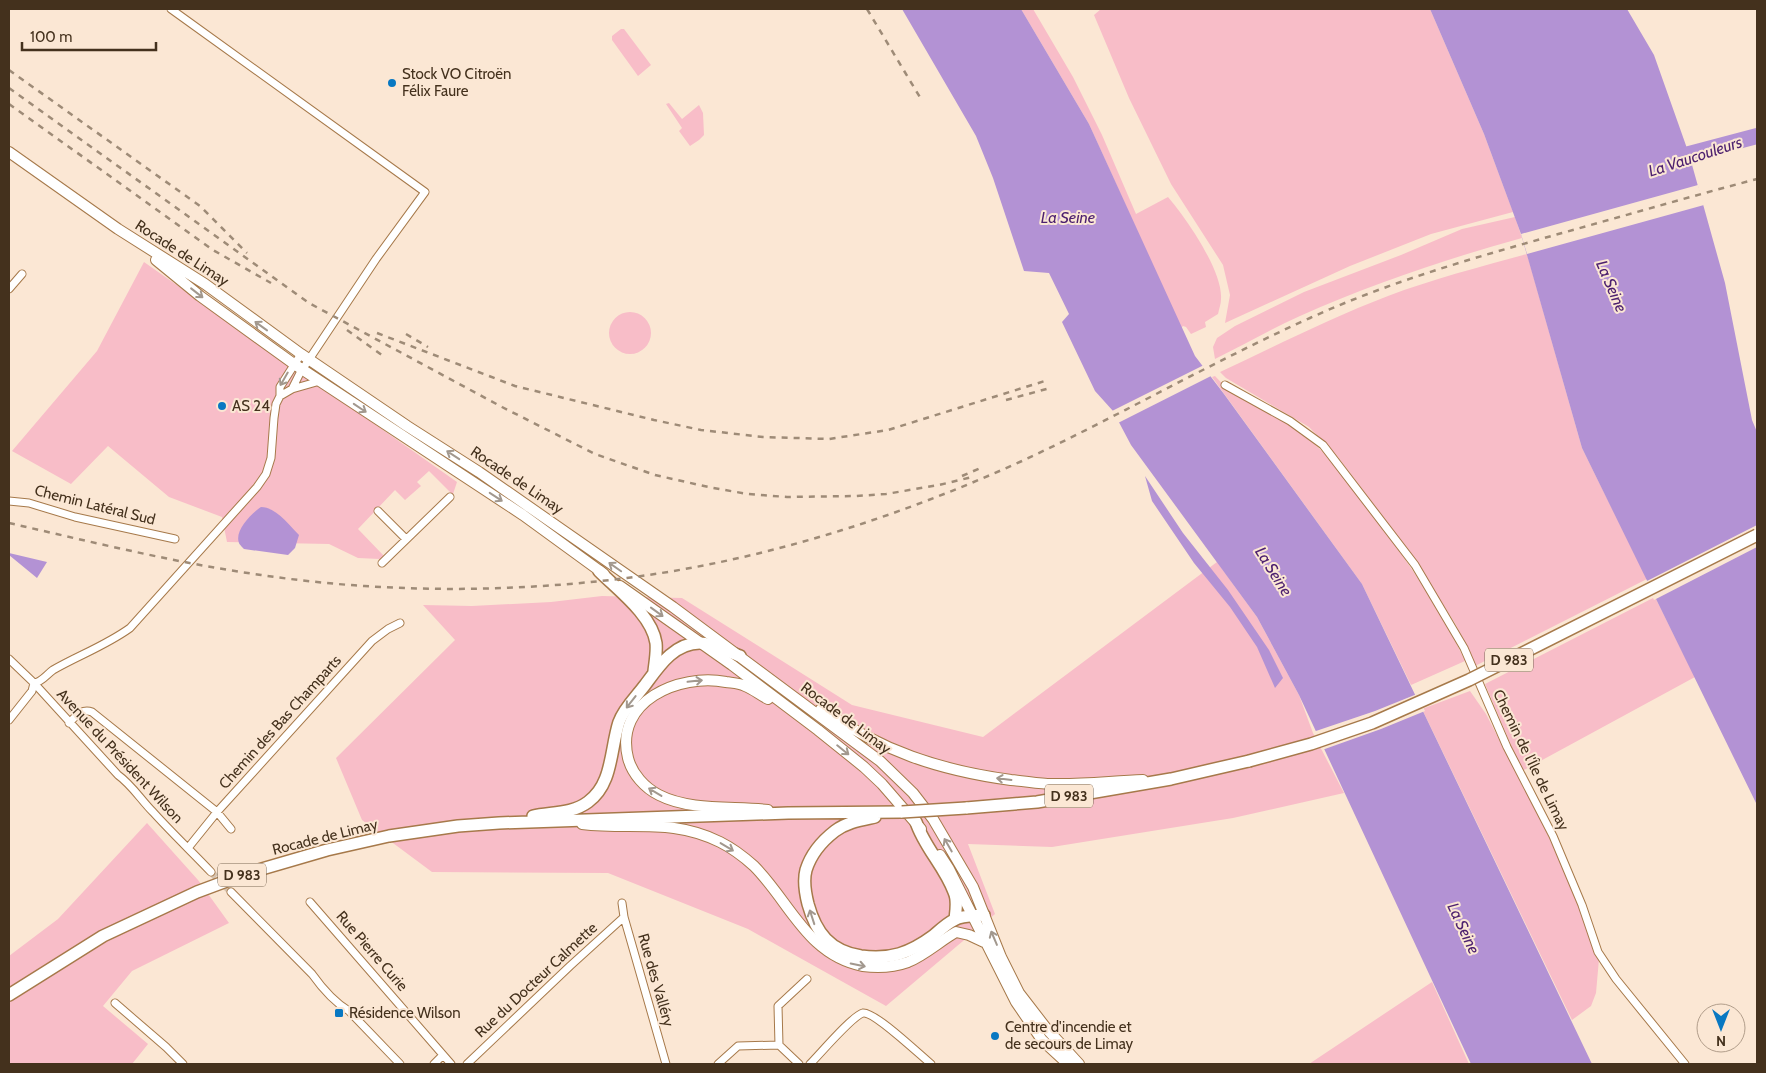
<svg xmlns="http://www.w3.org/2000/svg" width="1766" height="1073" font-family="Cabin,sans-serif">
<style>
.green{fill:#f8bdc8}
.water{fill:#b392d4}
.pier{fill:#fbe7d4}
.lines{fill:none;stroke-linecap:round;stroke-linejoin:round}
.river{stroke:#b392d4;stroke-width:16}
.street-tunnel{stroke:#d6c3af;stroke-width:7;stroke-dasharray:7 3.5;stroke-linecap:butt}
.street-casing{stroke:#a6794a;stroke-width:9}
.secondary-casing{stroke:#a6794a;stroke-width:12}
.primary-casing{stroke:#a6794a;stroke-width:14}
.street{stroke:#fff;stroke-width:7}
.secondary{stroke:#fff;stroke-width:10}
.primary{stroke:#fff;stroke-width:11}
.rail{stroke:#9e8b77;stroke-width:2.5;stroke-dasharray:6 6;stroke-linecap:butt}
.primary-bridge-casing{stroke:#a6794a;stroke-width:14;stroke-linecap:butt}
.primary-bridge{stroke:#fff;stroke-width:11}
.oneway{stroke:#a2988e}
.poi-dot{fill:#0878c2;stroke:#fbe7d4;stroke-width:2}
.labels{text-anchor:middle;stroke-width:4;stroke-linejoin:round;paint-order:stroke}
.shield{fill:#fbe7d4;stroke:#7b6854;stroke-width:1}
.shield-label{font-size:14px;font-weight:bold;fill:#44311d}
.poi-label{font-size:15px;fill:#44311d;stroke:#fbe7d4;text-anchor:start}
.street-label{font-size:15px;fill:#44311d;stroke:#fbe7d4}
.water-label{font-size:16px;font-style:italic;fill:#4d216f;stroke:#fbe7d4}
</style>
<rect width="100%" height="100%" fill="#fbe7d4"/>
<!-- green -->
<path class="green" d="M1021 9H1033L1073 77 1102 135 1136 214 1168 197C1186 218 1223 271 1221 299 1221 304 1219 309 1218 314L1205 322 1206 327 1191 334 1186 327 1183 326 1181 328 1089 124Z
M1101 9H1430L1484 134 1513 212 1431 234 1350 266 1225 323 1230 295 1223 265 1171 184 1129 98 1094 15Z
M621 29H624L651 65 638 76 612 40V36Z
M669 103 682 119 699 105 703 113 704 135 699 140 690 146 679 131 682 128 666 104Z
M1515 217 1522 238C1446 259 1372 284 1300 316 1271 329 1243 345 1215 359L1213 347 1217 338 1235 326 1304 292 1401 255 1462 229Z
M1527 254 1582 448 1647 579 1475 666 1456 625 1412 556 1338 457 1309 427 1226 378 1220 372C1276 346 1330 318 1388 296 1433 279 1480 267 1527 254Z
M144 262 457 482 453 494H452L429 471 417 482 421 486 405 500 395 490 358 529 384 556 380 559 358 558 329 544 227 542 222 517 169 497 108 446 71 484 12 451 97 351Z
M609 333a21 21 0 1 1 42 0a21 21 0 1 1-42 0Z
M1215 376C1236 401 1274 411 1300 432 1332 456 1356 491 1379 523 1411 567 1442 611 1465 661L1411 685 1362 584 1212 377Z
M1217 562 1257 617 1299 695 1313 733 1344 793 1233 818 1052 847 968 844 995 914 886 1006 748 929 608 873 432 872 362 820 336 758 455 640 423 605 472 606 551 602 602 596 682 598 852 705 983 737Z
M1655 597 1695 677 1522 771 1485 684Z
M1470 691 1486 714 1546 831 1580 907 1599 959 1596 993 1591 1006 1572 1020 1422 709Z
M147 823 198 880 229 923 132 971 103 1006 148 1044 132 1064H9V956L58 919Z
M1432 982 1469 1064H1309Z"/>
<!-- water -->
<path class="water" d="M902 9H1021L1089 124 1195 356 1224 394 1362 584 1592 1064H1471L1299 695 1257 617 1131 445 1113 411 1095 391 1062 322 1069 314 1049 273 1024 271 993 178 976 136Z
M1430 9H1627L1654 55 1689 154 1725 283 1752 420 1757 432V805L1582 448 1521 234 1484 134Z
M1145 476 1183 533 1228 590 1269 650 1283 678 1275 688 1257 647 1230 607 1194 563 1152 501Z
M261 507C276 507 289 525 299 535L295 548 288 555 244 549C243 548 239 544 239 543 234 531 252 513 261 507Z
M9 553 47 562 37 578 9 555Z"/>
<!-- pier -->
<path class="pier" d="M1698 185 1704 205 1527 254 1521 234Z
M1204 365 1213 375 1116 424 1110 412Z
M1757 525V547L1654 600 1645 582Z
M1417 694 1425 711 1381 729 1322 750 1313 732 1375 711Z"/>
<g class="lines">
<!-- river -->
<path class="river" d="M1668 162 1689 154 1757 136"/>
<!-- street-tunnel -->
<path class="street-tunnel" d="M211 872 231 892"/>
<!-- street casing -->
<g class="street-casing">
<path id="street" d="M171 9 425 192 376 259 300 373 292 389
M9 289 22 274
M1225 385 1290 421 1323 445 1415 565 1464 648 1507 747 1553 836 1582 905 1598 952 1616 979 1685 1064
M280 396 292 389 320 381
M9 501 29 503 75 517 175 539
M378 511 406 539
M382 563 450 497
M9 659 34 683 118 775C132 785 141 800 153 812 172 833 192 852 211 872
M34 683C42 682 47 674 53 670 79 655 105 646 130 628L257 487 266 474 271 458 274 418 276 404 280 396V387L301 354
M9 720 32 691 34 683
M69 723C76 716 82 708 92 712L217 812 231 829
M188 848 217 812 372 641 388 629 400 623
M231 892 312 974C322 988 334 1002 349 1011L400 1064
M310 902 451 1064
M622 903 624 917 666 1064
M115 1003 166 1047 183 1064
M779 1045 799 1064
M434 1064 443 1055
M467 1064 570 966 624 917
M718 1064 738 1046 779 1045 778 1006 807 979
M810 1064C820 1054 852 1016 863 1013 874 1011 920 1055 931 1064"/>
</g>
<!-- secondary casing -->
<g class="secondary-casing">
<path id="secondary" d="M9 152 118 229 205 284 301 354 407 426 479 472 673 607 880 761 913 793 933 819 973 887 1001 957 1019 993 1046 1028 1079 1064
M156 260 200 296 294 364 523 515 604 574
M620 586 732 665 818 730 864 767 882 784 921 829
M768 699C760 695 753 689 745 686 739 683 732 683 726 682 679 673 614 701 628 758 632 774 645 788 659 795 690 811 734 806 768 810
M821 709C882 751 938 770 1011 780 1025 781 1039 784 1052 784 1082 785 1113 781 1143 780
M582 824C632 830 672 818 720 842 732 848 744 857 754 866 790 902 807 955 863 966 877 968 894 967 908 962 925 955 940 941 956 932L969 935 984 942
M940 855 949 869 1016 1002 1042 1040 1068 1064"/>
</g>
<!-- primary casing -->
<g class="primary-casing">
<path id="primary" d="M599 571C618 590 652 615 656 643 657 652 655 662 654 671
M966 808 1037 802 1171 779 1249 761
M533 816C551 812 572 814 588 802 613 784 610 750 619 722 624 708 636 697 645 685 659 666 674 643 700 643 714 643 728 652 740 656
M875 817C861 820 847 822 835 831 822 841 811 854 806 870 803 881 805 892 808 904 816 933 830 951 861 956 890 960 910 953 933 936 939 931 946 924 954 920 962 915 975 916 984 915
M916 822C924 847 945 867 954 892 958 900 956 910 955 919
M9 995 103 936 197 892 248 873 327 850 389 836 458 826 499 823 788 813 902 812"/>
</g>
<!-- street -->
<use href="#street" class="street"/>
<!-- secondary -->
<use href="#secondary" class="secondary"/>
<!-- primary -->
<use href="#primary" class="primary"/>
<!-- rail -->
<path class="rail" d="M867 9 921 99
M9 70 200 206 247 253
M9 88 309 303 502 407 595 454 655 475 713 488 748 494 787 497 856 496 886 494 939 485 972 477
M9 104 213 250 271 283
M347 330 386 358
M377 333 515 386 654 420 701 430 763 437 829 439 888 430 1048 380
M406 334 428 347
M1006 400 1050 388
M962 476 983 467
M9 523C92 542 176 563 261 575 382 593 505 593 627 578 765 560 896 518 1022 461 1119 416 1212 362 1310 318 1391 281 1477 257 1562 233 1627 215 1692 196 1757 179"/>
<!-- primary-bridge casing -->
<g class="primary-bridge-casing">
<path id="primary-bridge" d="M1249 761 1311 744 1372 723 1469 680 1757 535
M902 812 966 808"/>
</g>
<!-- primary-bridge -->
<use href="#primary-bridge" class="primary-bridge"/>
</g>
<!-- one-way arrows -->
<defs><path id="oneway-shaft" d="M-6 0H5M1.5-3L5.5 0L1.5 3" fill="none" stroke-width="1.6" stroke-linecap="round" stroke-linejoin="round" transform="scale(1.25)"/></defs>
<g class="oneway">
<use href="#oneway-shaft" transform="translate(197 293) rotate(38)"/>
<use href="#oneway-shaft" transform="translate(261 326) rotate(-144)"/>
<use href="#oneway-shaft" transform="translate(284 379) rotate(120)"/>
<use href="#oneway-shaft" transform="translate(360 408) rotate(34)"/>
<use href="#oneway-shaft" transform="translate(453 455) rotate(-147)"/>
<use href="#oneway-shaft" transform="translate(496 497) rotate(33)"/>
<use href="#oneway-shaft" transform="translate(615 567) rotate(-145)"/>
<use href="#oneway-shaft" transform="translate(657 612) rotate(36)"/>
<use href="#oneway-shaft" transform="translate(695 681) rotate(-6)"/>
<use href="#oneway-shaft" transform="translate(631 702) rotate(128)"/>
<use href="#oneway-shaft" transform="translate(843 750) rotate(39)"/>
<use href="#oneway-shaft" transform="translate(1004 779) rotate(-173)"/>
<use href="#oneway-shaft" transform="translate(655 792) rotate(-149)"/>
<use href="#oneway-shaft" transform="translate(948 845) rotate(-120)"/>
<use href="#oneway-shaft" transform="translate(727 847) rotate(31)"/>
<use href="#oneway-shaft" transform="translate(812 917) rotate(-108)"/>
<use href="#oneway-shaft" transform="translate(994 938) rotate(-113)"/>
<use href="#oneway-shaft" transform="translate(858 965) rotate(12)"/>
</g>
<!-- markers -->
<g class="poi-dot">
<circle cx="392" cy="83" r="5"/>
<circle cx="222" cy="406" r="5"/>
<rect x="334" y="1008" width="10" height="10" rx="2.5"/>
<circle cx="995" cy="1036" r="5"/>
</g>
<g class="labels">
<!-- shield labels -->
<g class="shield">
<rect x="1485" y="648.5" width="48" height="23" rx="4"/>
<rect x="1045" y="784.5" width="48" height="23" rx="4"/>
<rect x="218" y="863.5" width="48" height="23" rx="4"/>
</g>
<g class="shield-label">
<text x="1509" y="665">D 983</text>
<text x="1069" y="801">D 983</text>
<text x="242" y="880">D 983</text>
</g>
<!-- poi labels -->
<g class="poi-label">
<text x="402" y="79">Stock VO Citroën<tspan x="402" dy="17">Félix Faure</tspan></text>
<text x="232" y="411">AS 24</text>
<text x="349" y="1018">Résidence Wilson</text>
<text x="1005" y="1032">Centre d'incendie et<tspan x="1005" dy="17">de secours de Limay</tspan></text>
</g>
<!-- street labels -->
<g class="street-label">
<text transform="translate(182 253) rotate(33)" y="5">Rocade de Limay</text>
<text transform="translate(517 480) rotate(34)" y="5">Rocade de Limay</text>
<text transform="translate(95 505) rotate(14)" y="5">Chemin Latéral Sud</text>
<text transform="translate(846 718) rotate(37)" y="5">Rocade de Limay</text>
<text transform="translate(280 722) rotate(-48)" y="5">Chemin des Bas Champarts</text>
<text transform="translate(120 756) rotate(47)" y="5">Avenue du Président Wilson</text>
<text transform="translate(1531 760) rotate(64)" y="5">Chemin de l'Île de Limay</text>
<text transform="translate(325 837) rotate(-14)" y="5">Rocade de Limay</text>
<text transform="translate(372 951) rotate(49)" y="5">Rue Pierre Curie</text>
<text transform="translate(536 980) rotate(-43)" y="5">Rue du Docteur Calmette</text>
<text transform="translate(656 980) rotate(74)" y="5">Rue des Valléry</text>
</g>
<!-- water labels -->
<g class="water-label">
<text transform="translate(1695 156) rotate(-18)" y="6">La Vaucouleurs</text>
<text x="1068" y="223">La Seine</text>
<text transform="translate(1612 286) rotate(67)" y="6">La Seine</text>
<text transform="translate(1274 571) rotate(58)" y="6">La Seine</text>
<text transform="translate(1464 928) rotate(65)" y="6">La Seine</text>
</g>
</g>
<!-- border -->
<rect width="1766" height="1073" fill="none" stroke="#44311d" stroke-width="20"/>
<!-- north arrow -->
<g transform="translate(1721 1028) rotate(180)"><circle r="24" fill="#fbe7d4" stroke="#b29e8b"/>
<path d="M0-4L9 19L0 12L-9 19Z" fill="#0878c2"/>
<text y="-8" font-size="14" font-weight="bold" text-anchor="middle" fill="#44311d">N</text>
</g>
<!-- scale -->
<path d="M22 42v8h134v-8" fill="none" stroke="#44311d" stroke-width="2.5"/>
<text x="30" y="42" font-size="15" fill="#44311d" stroke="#fbe7d4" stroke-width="4" paint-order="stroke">100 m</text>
</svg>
